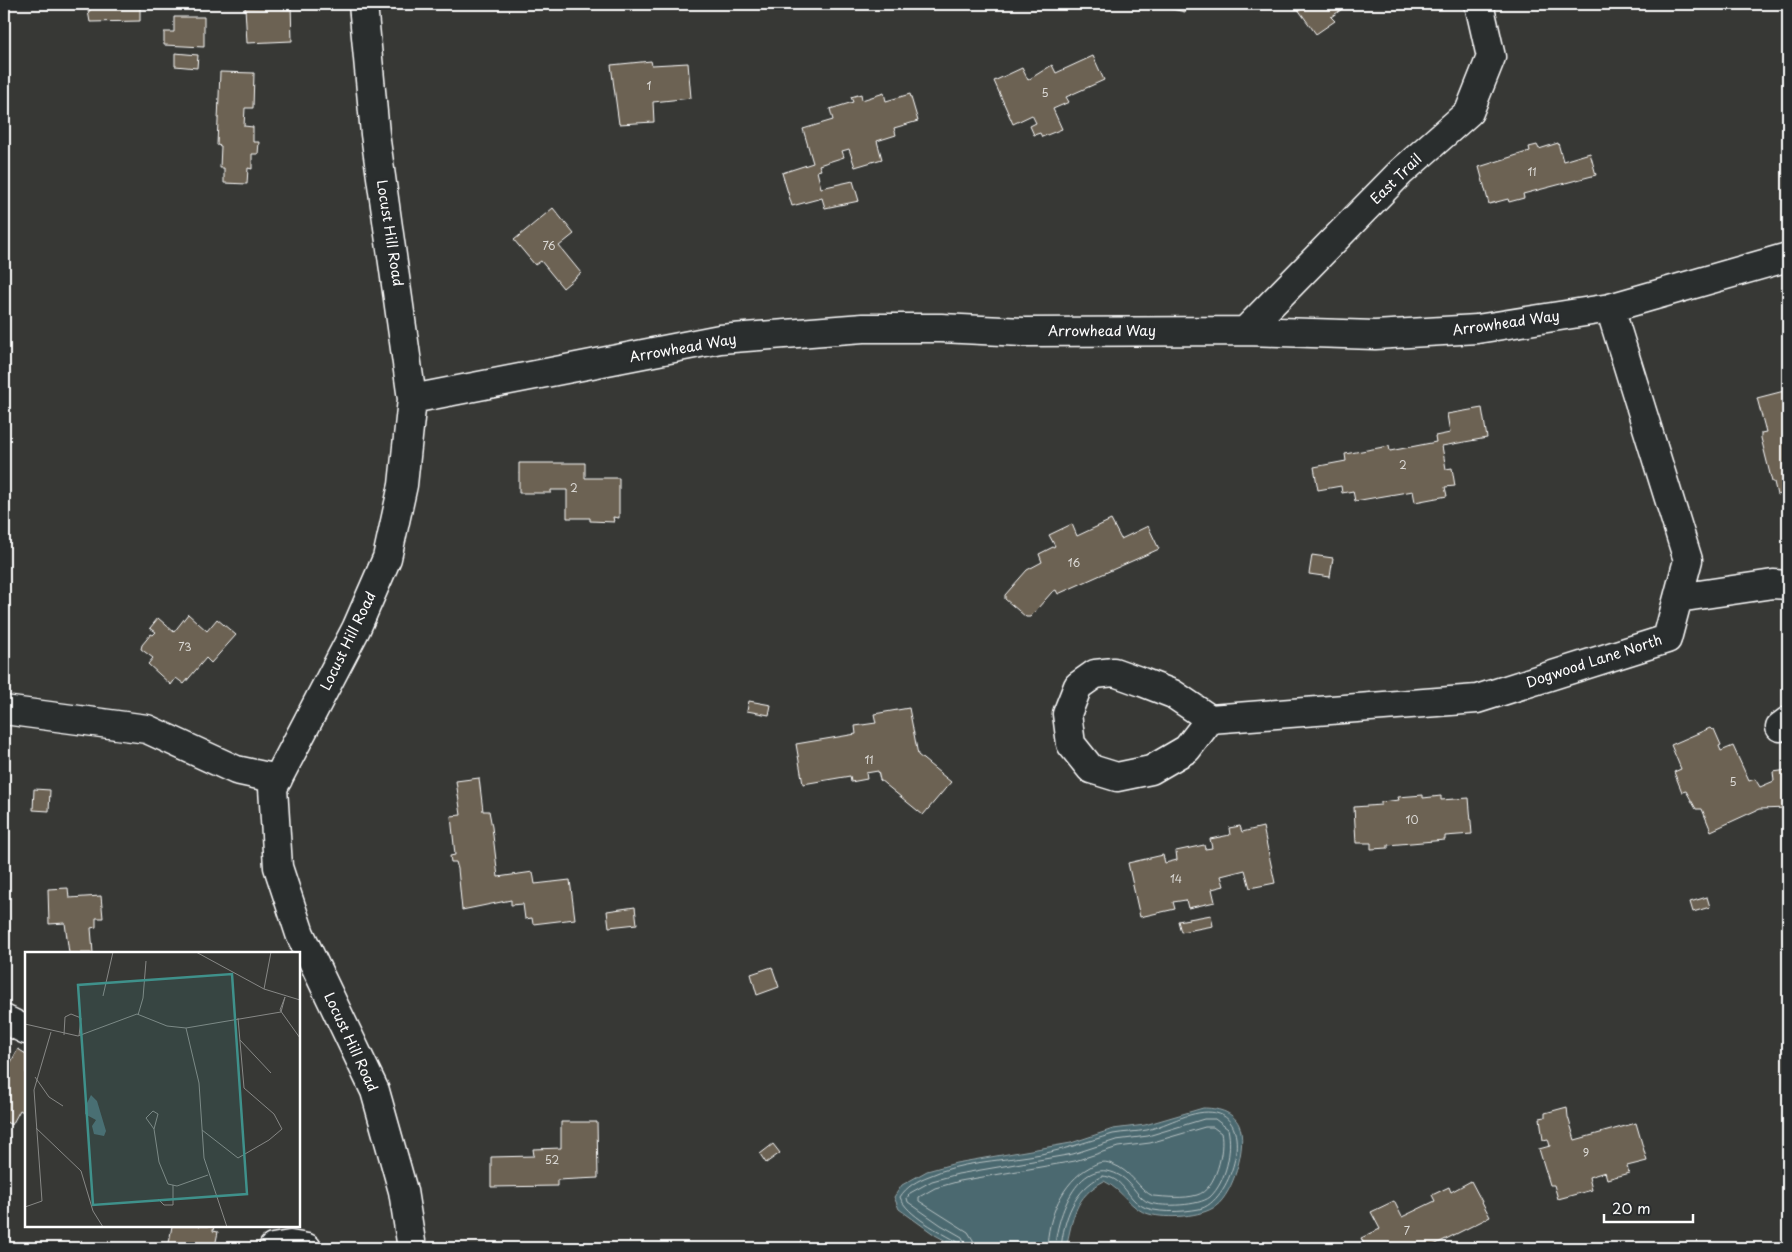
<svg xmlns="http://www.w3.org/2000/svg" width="1792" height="1252" font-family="'Playpen Sans',sans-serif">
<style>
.water{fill:#4c696f;stroke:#94a5a9}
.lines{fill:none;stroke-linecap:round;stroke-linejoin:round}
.shore{stroke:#b7c3c5;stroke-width:1}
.building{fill:#6c6253;stroke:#fff}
.minor-casing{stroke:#fff;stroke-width:31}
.minor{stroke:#2a2d2e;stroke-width:28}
.labels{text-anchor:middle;stroke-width:5;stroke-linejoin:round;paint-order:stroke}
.number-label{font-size:11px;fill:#dad8d4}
.street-label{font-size:14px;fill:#fff;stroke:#2a2d2e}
.inset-road{fill:none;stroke:#878886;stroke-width:1}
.view{fill:#3f918b;fill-opacity:0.15;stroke:#3f918b;stroke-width:2.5}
.inset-edge{fill:none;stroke:#fff;stroke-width:2.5}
</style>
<rect width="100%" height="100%" fill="#373835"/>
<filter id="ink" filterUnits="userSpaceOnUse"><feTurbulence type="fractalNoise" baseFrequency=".02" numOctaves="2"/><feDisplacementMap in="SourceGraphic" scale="10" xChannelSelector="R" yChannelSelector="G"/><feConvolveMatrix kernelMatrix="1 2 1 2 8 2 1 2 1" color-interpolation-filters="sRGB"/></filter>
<g filter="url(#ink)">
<!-- water -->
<path class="water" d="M1203 1108C1216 1108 1233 1111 1239 1125 1248 1144 1233 1194 1216 1206 1202 1217 1166 1219 1149 1214 1131 1210 1123 1190 1104 1181 1074 1197 1073 1218 1066 1248H959L935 1235 899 1209 894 1197 902 1185 927 1171 956 1163 1071 1143 1113 1129 1145 1125Z"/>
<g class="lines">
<!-- shore -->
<path class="shore" d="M961 1248 958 1242C942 1233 906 1215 900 1197 906 1187 918 1180 929 1176 960 1162 997 1161 1029 1156 1058 1152 1085 1142 1113 1134 1124 1132 1136 1132 1147 1130 1168 1125 1194 1108 1216 1113 1256 1122 1230 1203 1199 1209 1184 1212 1153 1214 1140 1205 1126 1196 1123 1177 1102 1176 1074 1190 1064 1218 1061 1248
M967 1248 962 1237 941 1225 908 1202 907 1198 910 1193 932 1181 958 1174 1073 1154 1116 1140 1148 1136 1204 1119H1215L1228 1129C1233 1150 1226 1182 1210 1197 1199 1206 1163 1207 1150 1203 1138 1199 1133 1184 1122 1177 1080 1150 1056 1217 1055 1248
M974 1248 973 1240 968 1232 919 1201V1197L935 1188 960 1181 1075 1161 1118 1147 1150 1143 1205 1127H1213L1221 1133C1225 1150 1216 1190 1197 1195 1184 1199 1166 1197 1153 1196 1140 1191 1132 1171 1112 1164 1103 1160 1097 1163 1090 1167 1062 1182 1048 1217 1047 1248"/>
</g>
<!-- building -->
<path class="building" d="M90 4H140V21L90 22 88 11H90Z
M272 4H291L292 41 247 43 245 7 272 6Z
M1159 4H1187L1185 12 1159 6Z
M1297 4H1349L1331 17 1335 21 1316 34 1295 5Z
M174 17H204V47L164 45V32H174Z
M175 53 198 55 197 68 175 66Z
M1093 56 1104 80 1066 97 1069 102 1053 109 1062 129 1042 137 1040 133 1034 135 1030 126 1036 123 1032 115 1013 124 994 81 1022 68 1028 80 1052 65 1056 73Z
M651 61 652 65 688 63 691 98 653 102 654 122 619 124 611 65Z
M220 72 254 73 253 108H245L244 126 253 127V142H259L258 154H252V169L248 168 247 184 224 183V168H220L221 146 217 145Z
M884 93 886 101 910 94 918 121 894 128 896 135 877 141 882 159 855 167 849 149 842 151 844 157 819 165 821 170 817 171 821 188 853 181 859 201 825 208 822 198 792 206 782 173 813 163 803 129 833 120 830 109 853 102 851 97 861 94 862 100Z
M1558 143 1563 161 1590 153 1596 175 1523 194 1524 198 1509 202 1508 199 1489 204 1479 167 1530 151 1529 147 1537 145 1539 149Z
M553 208 574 234 559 246 581 273 563 288 541 261 535 265 514 240Z
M1788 390V492L1777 495 1774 482H1772L1761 438V433L1766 432 1757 398Z
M1482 408 1487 438 1442 446 1446 469 1452 468 1455 486 1445 487 1447 496 1415 502 1413 491 1355 501 1353 491 1342 493 1341 486 1318 490 1314 467 1346 461 1345 454 1389 446 1390 451 1436 442 1435 436 1450 433 1447 414Z
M519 463H585V478H619V518L613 517 614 522 590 521V518H567V490H551V493H519Z
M1111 520 1121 539 1148 526 1159 549 1058 594 1056 590 1052 592 1030 617H1026L1005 599V595L1027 570 1042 562 1039 554 1055 546 1049 535 1072 524 1077 536Z
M1312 555 1333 558 1330 577 1309 574Z
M188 614 207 631 217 619 236 635 211 663 206 658 184 684 176 678 171 685 148 664 153 658 141 649 142 645 151 634 153 635 156 632 150 628 158 618 174 632Z
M749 701 771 705 769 715 747 711Z
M909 708 918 755 951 782 923 815 880 780 878 771 866 773 867 779 851 782 850 776 803 784 796 744 856 734 855 726 876 723 874 714Z
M1710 728 1712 730 1714 729 1721 745 1719 746 1721 751 1733 746 1749 781 1755 779 1760 787 1774 781 1773 772 1788 770V808L1759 809 1711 831 1702 809H1696L1686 791 1682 792 1674 772 1681 769 1671 745Z
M479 778 483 811H489L492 827 498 877 533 872 535 884 570 880 575 919 533 924 532 918 525 919 523 904 511 905V900L462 910 458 869 456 862H451L450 856 455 855 451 816 461 815 456 781Z
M34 789 50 790 49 811 33 810Z
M1423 795V798L1441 796V800L1469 798 1472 834 1445 836V840L1388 845V848L1371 849V843H1356L1354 807 1381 805V802L1399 800 1398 797Z
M1240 826 1242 832 1263 827 1275 883 1250 888 1245 870 1221 876 1224 886 1212 889 1215 902 1188 908 1186 900 1173 902 1175 909 1140 917 1128 863 1163 855 1165 863 1177 860 1176 851 1204 845 1205 849 1212 848 1210 839 1230 835 1229 828Z
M68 888 69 898 101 896 103 918H96V927L91 928 93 953H69L65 923 49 924 48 889Z
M1707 897 1710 907 1693 912 1690 902Z
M635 907 637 924 609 927 607 911Z
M1211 915 1213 926 1181 932 1178 921Z
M772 967 779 987 757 995 751 974Z
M18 1049 26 1054V1110L25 1113 20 1110 12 1125 4 1121V1063L5 1060 11 1062Z
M1567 1107 1568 1117 1575 1140 1636 1123 1647 1161 1627 1166 1629 1173 1607 1179 1605 1172 1589 1177 1592 1190 1558 1199 1554 1185H1550L1539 1149 1550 1146 1548 1139 1543 1140 1540 1118 1545 1117V1113Z
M561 1122H597L598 1178 557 1180V1186L491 1187V1157L534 1156 533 1149 561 1148Z
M773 1144 780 1153 766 1163 760 1154Z
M1471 1181 1490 1217 1430 1247 1428 1244 1420 1248H1366L1361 1238 1380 1229 1371 1212 1394 1201 1402 1217 1435 1201 1432 1195 1449 1187 1451 1192Z
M172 1226H214L213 1231 218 1232 215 1246 210 1244V1248H168Z"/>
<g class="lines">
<!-- minor casing -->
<g class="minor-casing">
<path id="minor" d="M363 4 375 134 412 399 403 485 387 558 356 629 273 788 278 867 300 934 375 1091 403 1191 412 1248
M1245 331 1401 172 1469 112 1491 57 1479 4
M412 399 720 339 863 328H941L1023 332 1245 331 1375 335 1477 329 1610 308 1788 257
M1678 598 1773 584 1788 585
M4 710 147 729 236 770 278 779
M1210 719 1187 749 1151 770 1117 777 1091 769 1071 744 1067 714 1078 686 1095 674 1114 672 1142 682 1173 694 1210 719 1477 699 1667 639 1688 560 1610 308
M1780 727 1788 721
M4 1019 26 1030
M273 1248 290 1245 307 1248"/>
</g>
<!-- minor -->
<use href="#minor" class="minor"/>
</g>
</g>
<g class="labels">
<!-- number labels -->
<g class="number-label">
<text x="649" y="90">1</text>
<text x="1045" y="97">5</text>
<text x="1532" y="176">11</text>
<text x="549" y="250">76</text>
<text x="1403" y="469">2</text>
<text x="574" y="492">2</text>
<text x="1074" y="567">16</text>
<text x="185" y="651">73</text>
<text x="869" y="764">11</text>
<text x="1733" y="786">5</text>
<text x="1412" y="824">10</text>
<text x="1176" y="883">14</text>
<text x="1586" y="1157">9</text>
<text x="552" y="1164">52</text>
<text x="1407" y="1235">7</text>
</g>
<!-- street labels -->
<g class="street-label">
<text transform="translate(1396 179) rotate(-44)" y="5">East Trail</text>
<text transform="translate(390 233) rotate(81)" y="5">Locust Hill Road</text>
<text transform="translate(1506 323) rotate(-8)" y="5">Arrowhead Way</text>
<text x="1102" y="336">Arrowhead Way</text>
<text transform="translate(683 348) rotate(-10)" y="5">Arrowhead Way</text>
<text transform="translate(348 641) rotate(-64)" y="5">Locust Hill Road</text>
<text transform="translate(1594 661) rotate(-18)" y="5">Dogwood Lane North</text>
<text transform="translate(351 1042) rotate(65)" y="5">Locust Hill Road</text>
</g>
</g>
<!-- overview -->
<g transform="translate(25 952)">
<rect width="275" height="275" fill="#373835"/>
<path d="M66 143 72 149 81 179 79 184 69 182 67 174 71 168 60 162V155Z" fill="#4c696f"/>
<path class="inset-road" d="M171 0 239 37 275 48M239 37 246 0M78 44 88 0M260 45 255 58 275 86M256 60 260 45M113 63 118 46 121 9M0 72 53 84 112 62 142 74 161 76 256 60M161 76 174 131 179 206 202 275M39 83 40 65 46 62 56 66 54 84M215 88 246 121M10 125 24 145 38 154M11 176 56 219 68 259 78 275M129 177 121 166 128 159 133 162 129 177 134 210 143 232 152 234 183 223M177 178 213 206 244 188 257 177 249 162 219 136 213 66M133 247 139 253H148V233M0 255 17 249 9 138 26 80"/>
<path class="view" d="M207 22 222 242 68 253 53 33Z"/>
<rect width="275" height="275" class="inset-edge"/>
</g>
<!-- margin -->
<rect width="1792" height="1252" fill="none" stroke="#2a2d2e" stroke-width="20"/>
<rect x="10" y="10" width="1772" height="1232" fill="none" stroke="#fff" stroke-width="2" filter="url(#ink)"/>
<!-- scale -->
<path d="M1604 1214v8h89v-8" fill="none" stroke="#ffffff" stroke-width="2.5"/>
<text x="1612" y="1214" font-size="15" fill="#ffffff" stroke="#2a2d2e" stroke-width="4" paint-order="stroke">20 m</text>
</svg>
